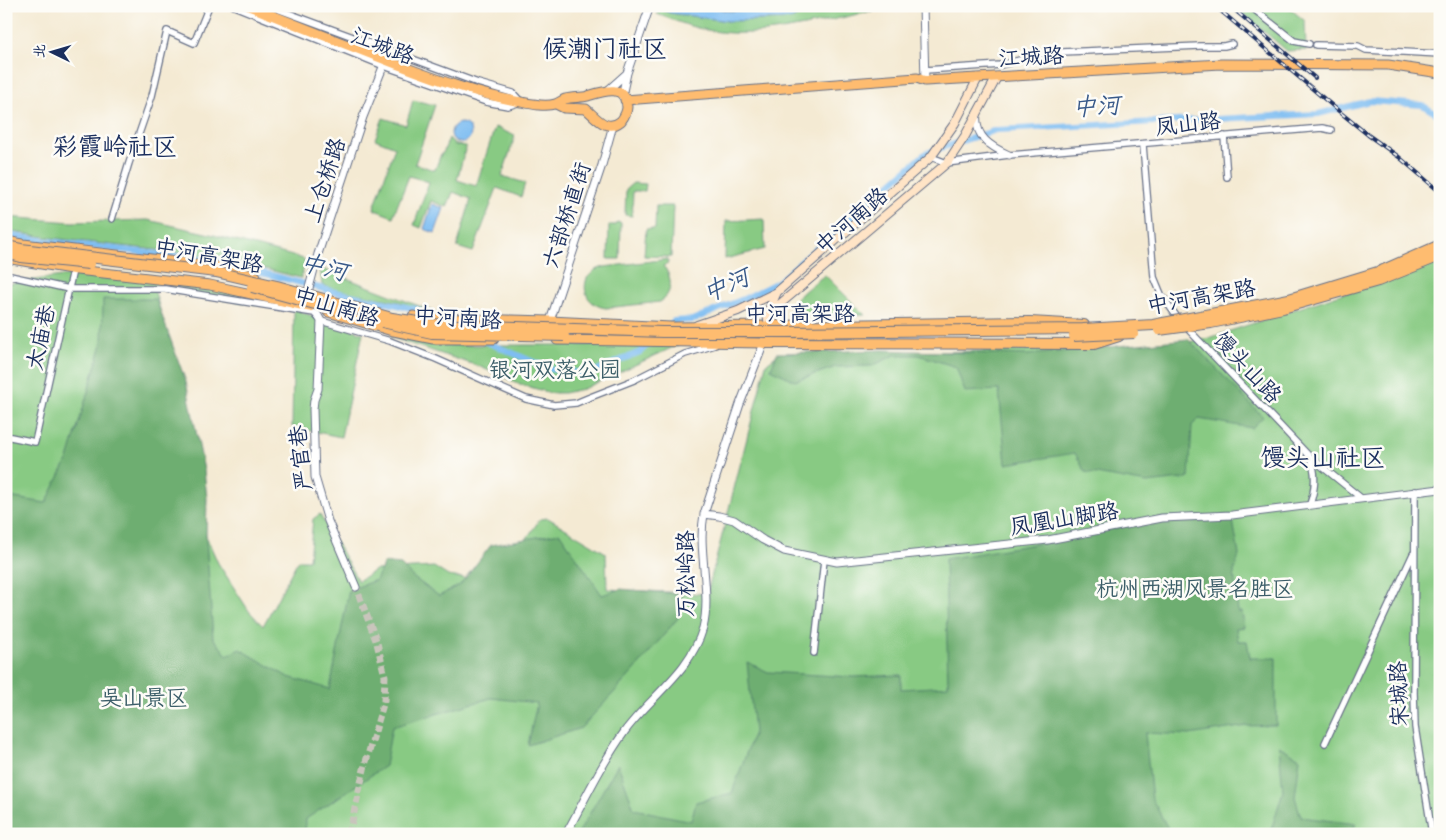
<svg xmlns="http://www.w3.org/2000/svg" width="1446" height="840" font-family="'Indie Flower','LXGW WenKai TC',sans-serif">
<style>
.green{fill:#88ca83;stroke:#527c70}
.forest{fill:#6eae71;stroke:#446e68}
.water{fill:#7ebdf2;stroke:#4c76a8}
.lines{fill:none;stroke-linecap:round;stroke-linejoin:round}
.canal{stroke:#7ebdf2;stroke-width:6}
.tertiary-tunnel{stroke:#c9c5bc;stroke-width:7;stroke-dasharray:7 3.5;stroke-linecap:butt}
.minor-casing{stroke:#677087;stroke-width:8}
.tertiary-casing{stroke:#677087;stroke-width:9}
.secondary-casing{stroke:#677087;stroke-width:10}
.primary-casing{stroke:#677087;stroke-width:11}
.trunk-casing{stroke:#677087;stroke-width:12}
.minor{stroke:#fff;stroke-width:5.5}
.tertiary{stroke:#fff;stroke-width:7}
.secondary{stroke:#ffe4c6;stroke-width:8}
.primary{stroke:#febc70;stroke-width:9}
.trunk{stroke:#febc70;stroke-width:10}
.rail-casing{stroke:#1b2f5e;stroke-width:4}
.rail{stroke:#fdfcf7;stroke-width:2;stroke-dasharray:5.5;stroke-linecap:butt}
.trunk-bridge-casing{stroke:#677087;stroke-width:12;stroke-linecap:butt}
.trunk-bridge{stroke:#febc70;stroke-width:10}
.labels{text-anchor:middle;stroke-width:5;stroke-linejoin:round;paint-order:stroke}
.street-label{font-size:22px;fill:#1b2f5e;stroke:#fdfcf7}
.park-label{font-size:22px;fill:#3c5e69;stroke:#fdfcf7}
.water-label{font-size:24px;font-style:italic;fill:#395a8a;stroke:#fdfcf7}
.quarter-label{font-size:25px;fill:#1b2f5e;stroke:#fdfcf7}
</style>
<rect width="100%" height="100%" fill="#fdfcf7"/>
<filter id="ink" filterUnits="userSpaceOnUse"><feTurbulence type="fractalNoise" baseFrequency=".02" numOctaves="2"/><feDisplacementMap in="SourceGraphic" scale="10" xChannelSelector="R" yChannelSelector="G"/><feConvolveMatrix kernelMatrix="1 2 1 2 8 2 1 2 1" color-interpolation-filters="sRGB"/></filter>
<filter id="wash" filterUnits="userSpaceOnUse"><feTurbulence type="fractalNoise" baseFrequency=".0096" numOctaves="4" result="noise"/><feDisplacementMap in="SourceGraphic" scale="20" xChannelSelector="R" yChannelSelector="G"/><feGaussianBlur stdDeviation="1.12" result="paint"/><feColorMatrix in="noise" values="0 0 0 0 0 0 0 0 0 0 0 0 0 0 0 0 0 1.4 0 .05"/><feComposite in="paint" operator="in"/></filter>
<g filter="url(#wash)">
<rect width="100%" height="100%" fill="#f4ead3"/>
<!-- green -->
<path class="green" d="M710 6H802C772 13 739 14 710 6Z
M842 6 913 7C902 8 889 8 878 10 825 20 767 40 712 31 693 28 675 21 657 14L659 8 670 13 728 21 793 19 801 14 808 15Z
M1234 6H1287L1305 21 1306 50 1287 51Z
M413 100 435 105 415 164 435 170 441 154 443 153 449 138 455 145 466 146 457 180 476 186 495 127 515 136 502 176 525 183 521 197 497 188 473 252 457 247 471 199 453 192 447 207 431 201 421 228 414 225 429 182 409 176 393 217 375 210 374 208 395 147 375 139 383 118 406 125Z
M633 183 646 184 645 191H633L632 216 625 215 626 189Z
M656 206H673L671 257 644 256 646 229H655Z
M6 217 72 222 148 220 210 234 304 259 305 264 301 278 218 257 52 238 6 231Z
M764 219 765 249 725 259 726 221Z
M617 222 621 223 620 259H608L609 225H615Z
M668 259V264L663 266C673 276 673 294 660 302L606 308C591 306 581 294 587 278L595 270 604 267Z
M1440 261V834H6V284L76 274 210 285 312 308 298 311 363 333 341 437 292 427 294 310 154 289 180 376 192 494 207 538 218 563 249 611 263 626 298 560H309L313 519 320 514 358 581 375 570 434 567 448 576 469 579 525 541 540 519 548 518 606 553 607 589 707 594 766 364 777 355 1127 348 1183 343 1209 338Z
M320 268 440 314 438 315 400 302 333 289 322 285Z
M825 275 865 315H790C788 301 814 283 825 275Z
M387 336 435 345H678L583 389 564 393H550L520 384 478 366Z"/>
<!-- forest -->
<path class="forest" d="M103 299H156L186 382 204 470 207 498 206 539 213 638 227 655 240 649 288 677 330 689 349 590 376 580 384 563 401 565 414 578 439 596 460 585 491 545 560 533 602 595 620 589 683 594 678 618 633 672 581 728 528 745 537 703 491 698 392 727 385 766 306 819 305 834H6V486L10 487 9 497 46 503 68 459 102 344Z
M1188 339 1263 417 1252 428 1199 419 1192 425 1189 478 1147 483 1085 472 1075 453 1006 464 999 390 965 392 956 367 919 355H895L872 366 836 367 795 381 771 369 777 353 882 350 1027 355Z
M1232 515 1239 555 1234 572 1238 612H1242L1244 627 1236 628 1238 641H1247L1250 658H1276V725L1247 726 1189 735 1145 733 1152 799 1171 834H578L618 764 634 809 691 821 696 802 732 793 754 732 747 662 768 672 853 677 901 675V689L948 686 945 559 1059 540 1162 518Z
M1279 746 1300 758 1295 797 1301 817 1356 824 1351 834H1270L1283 791Z"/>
<!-- water -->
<path class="water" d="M655 6H710L727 11 786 10 802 6H842L808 15 801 14 793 19 728 21 670 13Z
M451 133a10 10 0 1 1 20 0a10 10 0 1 1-20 0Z
M432 204 444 208 435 233 424 229Z"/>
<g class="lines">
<!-- canal -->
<path class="canal" d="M6 235 46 241 218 261 331 291 416 309 432 317
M667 328 674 321 692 320 746 298 778 282 926 153 996 130 1318 114 1370 101 1422 105 1440 116
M482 340 550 369 588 374 640 352 652 341"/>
</g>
</g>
<g filter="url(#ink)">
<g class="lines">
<!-- tertiary-tunnel -->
<path class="tertiary-tunnel" d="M349 834 365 765 384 701 385 676 377 643 356 587"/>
<!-- minor casing -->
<g class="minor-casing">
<path id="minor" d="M234 6 384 66 463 94 486 102 508 106 521 102 513 93 478 83 269 6
M1250 6 1294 41 1309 44
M1316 45 1358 46 1366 50 1440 54
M925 70 1001 65 1041 54 1062 52 1200 46H1224L1232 44
M1224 136 1227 177
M1143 145 1154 277 1161 294 1179 320
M931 157 947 163 1009 155 1322 128 1331 130
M112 219 129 163 152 96 167 31 194 43 209 6
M6 275 69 289H165L314 313 321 321 390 341 436 359 526 399 554 405 576 403 588 398 634 380 685 354 715 345
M1186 327 1309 456 1361 498
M6 436 35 442 73 270
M1310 458C1317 472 1315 490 1310 504
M1415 491 1414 693 1415 727 1432 834
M814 653 824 560
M1325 743 1413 554"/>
</g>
<!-- tertiary casing -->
<g class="tertiary-casing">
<path id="tertiary" d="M923 6 925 81
M627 73 650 6
M608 90 627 73 622 96
M977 114C974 137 991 147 1009 155
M550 321 602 165 613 125
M704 514 719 516 734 520 763 540 784 551 837 562 1048 540 1162 518 1232 515 1440 489
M356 587 328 521 315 477 313 409 314 400 318 389 321 321 309 300V288L318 254 363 117 389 52
M566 834C585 799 602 763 625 731 650 697 691 671 703 628 712 593 697 551 704 514L740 404 764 343"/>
</g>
<!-- secondary casing -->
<g class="secondary-casing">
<path id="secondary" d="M697 325 738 311 777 292 931 157 955 123 978 78
M769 326 780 304 947 163 965 136 997 77
M764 343 769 326 767 314 777 292"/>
</g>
<!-- primary casing -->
<g class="primary-casing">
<path id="primary" d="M249 6C296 25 343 43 391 62 433 78 476 94 521 102 531 104 545 107 555 104 559 103 562 100 565 99 573 97 581 98 588 96 601 92 626 82 627 107 627 112 624 117 621 121 606 133 596 117 586 109L564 108 556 104
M625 100 917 78 925 81 1221 64 1388 65 1440 73
M6 241 23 244 220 267 256 276
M6 258 77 270 210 285 310 307
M328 312 389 330 433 339H494
M413 316 427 318 550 321 671 327 769 326
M557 340 764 343"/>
</g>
<!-- trunk casing -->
<g class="trunk-casing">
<path id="trunk" d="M769 326 1030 322 1084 325
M764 343 1094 344 1119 336"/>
</g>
<!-- minor -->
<use href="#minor" class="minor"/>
<!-- tertiary -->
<use href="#tertiary" class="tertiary"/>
<!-- secondary -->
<use href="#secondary" class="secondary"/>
<!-- primary -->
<use href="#primary" class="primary"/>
<!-- trunk -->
<use href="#trunk" class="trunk"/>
<!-- rail casing -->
<g class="rail-casing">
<path id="rail" d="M1215 6 1341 113 1368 135 1399 157 1440 192
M1230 6 1315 78"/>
</g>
<!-- rail -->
<use href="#rail" class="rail"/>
<!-- trunk-bridge casing -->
<g class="trunk-bridge-casing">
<path id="trunk-bridge" d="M6 246 21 249 216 272 277 286 392 318 431 324 662 332H788L1083 329 1153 325 1289 299 1381 271 1440 245
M6 253 21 257 89 264
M252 287 337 310
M382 322 432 333 564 336
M1159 330 1211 323 1283 308 1378 281 1440 256
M1074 336 1134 333"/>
</g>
<!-- trunk-bridge -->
<use href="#trunk-bridge" class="trunk-bridge"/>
</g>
</g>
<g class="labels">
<!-- street labels -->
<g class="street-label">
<text transform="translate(383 45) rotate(21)" y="8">江城路</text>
<text transform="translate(1031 56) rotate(-3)" y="8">江城路</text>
<text transform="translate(1188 123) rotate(-6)" y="8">凤山路</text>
<text transform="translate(324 180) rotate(-72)" y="8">上仓桥路</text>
<text transform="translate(566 215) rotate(-72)" y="8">六部桥直街</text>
<text transform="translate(851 220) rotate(-41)" y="8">中河南路</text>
<text transform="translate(209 255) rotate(10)" y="8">中河高架路</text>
<text transform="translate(1201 296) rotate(-10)" y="8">中河高架路</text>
<text transform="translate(337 306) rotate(17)" y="8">中山南路</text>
<text x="800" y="321">中河高架路</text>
<text transform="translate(458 317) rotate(4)" y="8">中河南路</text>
<text transform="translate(40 337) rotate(-78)" y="8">太庙巷</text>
<text transform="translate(1248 367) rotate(47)" y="8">馒头山路</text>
<text transform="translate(300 458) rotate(-96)" y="8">严官巷</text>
<text transform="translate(1064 518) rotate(-9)" y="8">凤凰山脚路</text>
<text transform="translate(685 574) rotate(-90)" y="8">万松岭路</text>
<text transform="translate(1398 694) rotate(-92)" y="8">宋城路</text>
</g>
<!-- park labels -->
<g class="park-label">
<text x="555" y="377">银河双落公园</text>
<text x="1195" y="596">杭州西湖风景名胜区</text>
<text x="144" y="705">吴山景区</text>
</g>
<!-- water labels -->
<g class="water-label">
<text transform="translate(1096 106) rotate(-3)" y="8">中河</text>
<text transform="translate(324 267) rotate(14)" y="8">中河</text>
<text transform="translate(726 285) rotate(-23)" y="8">中河</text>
</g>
<!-- quarter labels -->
<g class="quarter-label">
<text x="605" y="57">候潮门社区</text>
<text x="115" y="155">彩霞岭社区</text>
<text x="1323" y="466">馒头山社区</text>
</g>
</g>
<!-- margin -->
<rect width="1446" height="840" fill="none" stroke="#fdfcf7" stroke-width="25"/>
<!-- north arrow -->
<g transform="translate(52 52) rotate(275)" stroke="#fdfcf7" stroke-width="4" paint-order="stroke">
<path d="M0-4L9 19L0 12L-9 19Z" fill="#1b2f5e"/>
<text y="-8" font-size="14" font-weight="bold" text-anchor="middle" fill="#1b2f5e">北</text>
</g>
</svg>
